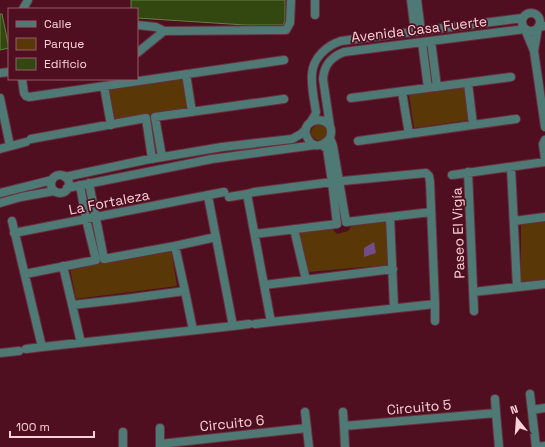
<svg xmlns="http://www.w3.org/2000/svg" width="545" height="447" font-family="'Space Grotesk',sans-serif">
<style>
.green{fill:#593707}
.water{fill:#714d8c}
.building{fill:#324810;stroke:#648041}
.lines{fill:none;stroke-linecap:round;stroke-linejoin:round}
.minor-casing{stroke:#6b2e3e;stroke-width:10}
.minor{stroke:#4f7975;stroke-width:8}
.labels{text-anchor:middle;stroke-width:3.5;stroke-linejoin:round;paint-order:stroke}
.street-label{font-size:14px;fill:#fbd2d7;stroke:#4f0f21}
</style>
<rect width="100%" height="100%" fill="#4f0f21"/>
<!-- green -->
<path class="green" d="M183 76 188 108 113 121 108 88Z
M465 87 470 120 414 128 409 95Z
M320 124 324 125 327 128V137L320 141C308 138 308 127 320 124Z
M545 220V279L521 282V222Z
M387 221 388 265 308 272 299 231 330 227 337 234 348 231 352 225Z
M171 249 177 286 76 299 70 269Z"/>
<!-- water -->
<path class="water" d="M374 242 376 253 364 257V248Z"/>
<!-- building -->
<path class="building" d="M131 0H285V21L283 25H245L137 18V9H131Z
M0 14H2L9 48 0 50Z"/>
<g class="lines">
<!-- minor casing -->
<g class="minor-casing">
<path id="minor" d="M411 0 415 32
M417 0 421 31
M23 9 28 0
M522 22a9 9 0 1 1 18 0a9 9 0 1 1-18 0Z
M315 15V0
M137 25 156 27 164 31
M431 41 437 87
M422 42 428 88
M534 51 545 127
M137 53 164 31 286 30 290 23 291 0
M0 73 9 72
M186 74 192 112
M22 79 24 93 26 96 29 97 284 60
M468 83 473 125
M104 86 111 125
M402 92 409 134
M0 98 10 146
M351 98 511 77
M310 123 315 115 316 112C314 100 311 86 312 74 313 58 326 46 341 41L523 18
M330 126 323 79C324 65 331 57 344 52L525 29 534 51 538 27 545 26
M330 138C323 147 312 149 307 137 297 117 338 112 330 138L333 146 346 222 431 212
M31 139 146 118 152 159
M545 140 543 144 545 159
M358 141 516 119
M0 149 26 142
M162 157 155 117 284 99
M511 167 517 287
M468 172 474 311
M426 173 429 176 430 182 435 304 271 322 247 194 254 192 332 182Z
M452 175 545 162
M51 184a9 9 0 1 1 18 0a9 9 0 1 1-18 0Z
M65 177 145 160 222 147 292 139 301 134 306 129
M89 183 104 259 175 246 216 237
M67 188 212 159 315 145
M0 193 52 180
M229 197 247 194
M0 203 21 197 54 191
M390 217 394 308
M12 221 42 347 233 326 208 196
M514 221 545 217
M294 229 306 280
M14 233 224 192
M255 234 337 224 332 182 327 149 322 145
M175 246 185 291 193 330
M63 266 81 343
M25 274 96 260 86 219 80 185
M264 285 393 269
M473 292 545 284
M435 304V321
M72 305 125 299 185 291
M255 324 271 322
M233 326 249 324
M26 349 42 347
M0 353 19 351
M530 394 536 447 545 446
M532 410 545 408
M305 412 309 447
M343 412 344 426 496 413 495 399
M496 413 499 447
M344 426 345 447
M160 444 307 428
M123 447V432
M160 447V428"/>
</g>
<!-- minor -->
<use href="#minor" class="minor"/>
</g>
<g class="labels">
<!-- street labels -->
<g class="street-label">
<text transform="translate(419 29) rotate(-7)" y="5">Avenida Casa Fuerte</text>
<text transform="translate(109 202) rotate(-11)" y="5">La Fortaleza</text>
<text transform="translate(458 233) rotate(-92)" y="5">Paseo El Vigía</text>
<text transform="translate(419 407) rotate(-5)" y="5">Circuito 5</text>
<text transform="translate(232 423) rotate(-6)" y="5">Circuito 6</text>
</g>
</g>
<!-- legend -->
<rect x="8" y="8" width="130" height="72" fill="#4f0f21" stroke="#945d6a"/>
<rect x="16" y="21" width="20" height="6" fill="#4f7975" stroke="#945d6a"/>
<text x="44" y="28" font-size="12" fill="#fbd2d7">Calle</text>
<rect x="16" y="38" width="20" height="12" fill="#593707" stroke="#945d6a"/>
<text x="44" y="48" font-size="12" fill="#fbd2d7">Parque</text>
<rect x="16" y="58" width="20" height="12" fill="#324810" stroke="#945d6a"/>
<text x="44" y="68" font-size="12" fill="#fbd2d7">Edificio</text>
<!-- north arrow -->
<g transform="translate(517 419) rotate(343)" stroke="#4f0f21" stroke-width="3" paint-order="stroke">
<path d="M0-3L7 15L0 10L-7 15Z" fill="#fbd2d7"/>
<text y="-6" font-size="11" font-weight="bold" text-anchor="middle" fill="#fbd2d7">N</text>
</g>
<!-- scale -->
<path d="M10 431v6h84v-6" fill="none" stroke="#fbd2d7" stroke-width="2"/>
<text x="16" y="431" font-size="12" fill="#fbd2d7" stroke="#4f0f21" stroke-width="3" paint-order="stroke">100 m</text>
</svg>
